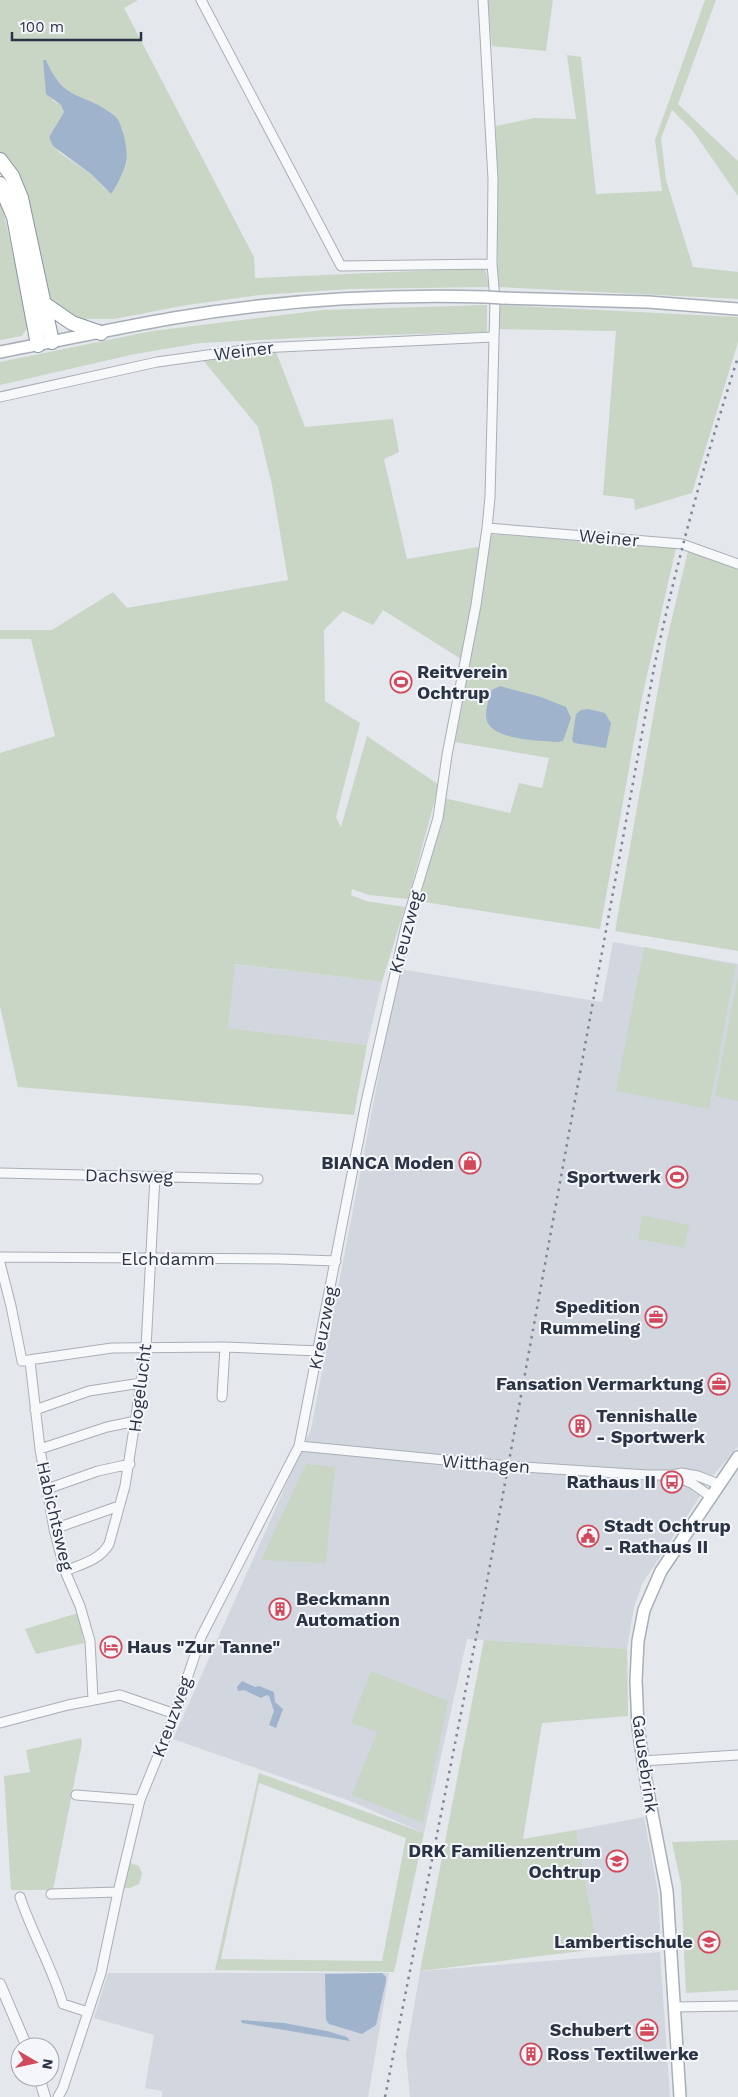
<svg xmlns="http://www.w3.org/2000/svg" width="738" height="2097" font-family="'Work Sans',sans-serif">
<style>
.built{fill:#d2d6de}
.green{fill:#c9d6c5;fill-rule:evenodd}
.water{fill:#9fb4cc}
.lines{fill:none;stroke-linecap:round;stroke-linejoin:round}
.minor-casing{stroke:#a9aeb7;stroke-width:11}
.tertiary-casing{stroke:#a9aeb7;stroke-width:12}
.secondary-casing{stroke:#a9aeb7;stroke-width:14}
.trunk-casing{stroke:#8b94a3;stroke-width:16}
.minor{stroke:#f7f8fa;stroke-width:9}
.tertiary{stroke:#f7f8fa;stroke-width:10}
.secondary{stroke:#fff;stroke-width:11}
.trunk{stroke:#fff;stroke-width:14}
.rail{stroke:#7d8696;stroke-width:2.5;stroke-dasharray:2.5 5;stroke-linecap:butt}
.secondary-bridge-casing{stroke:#a9aeb7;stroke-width:14;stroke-linecap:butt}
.secondary-bridge{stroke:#fff;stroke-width:11}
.labels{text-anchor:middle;stroke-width:4;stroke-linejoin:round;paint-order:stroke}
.street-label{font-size:18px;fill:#2b3445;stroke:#f4f6f9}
.poi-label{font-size:18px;font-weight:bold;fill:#2b3445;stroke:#f4f6f9;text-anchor:end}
</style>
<rect width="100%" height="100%" fill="#e4e7ec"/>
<!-- built -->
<path class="built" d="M613 942 738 964V1447L716 1472 642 1584 634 1607 627 1649 467 1639 424 1833 350 1801 173 1739 311 1429 399 969 602 1002Z
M234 964 382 982 367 1045 228 1028Z
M644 1817 658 1892 661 1945 598 1949 576 1830Z
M660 1952 670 2097H410L406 2054 420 1971Z
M108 1973H389L368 2097H162V2091L145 2088 154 2035 94 2018Z"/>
<!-- green -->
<path class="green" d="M0 0H138L124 8 254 257 255 278 485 268 489 287 349 289 260 295 187 305 114 319H71L48 297 0 157ZM46 60 53 76 71 94 105 109 117 118 123 130 127 162 116 187 107 191 91 174 60 153 49 137 64 112 61 105 53 101Z
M487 0H553L546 51 492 46Z
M705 0H716L678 104 738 161V196L693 131 672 110 661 138 666 180 693 267 738 272V299L498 287 496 126 534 118 576 119 567 55 581 57 596 194 662 191 655 140Z
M0 196 29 325 22 336 0 340Z
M487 305V332L317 337 200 343 135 354 0 385V362L152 331 323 310Z
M499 305 738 317V342L692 493 635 510 634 499 603 495 616 331 496 329Z
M275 349 305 427 393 419 399 452 384 459 407 559 483 546 464 650 461 659 383 610 373 625 343 611 324 630 325 701 360 723 336 817 341 827 367 736 439 785 408 899 369 895 352 889 351 895 366 901 405 907 382 982 235 964 228 1028 367 1045 354 1115 18 1087 0 1006V753L55 736 31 639H0V630H52L113 592 127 608 288 580 272 485 258 427 202 359Z
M490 534 676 548 641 702 600 929 417 901 443 821 444 798 510 813 519 783 542 788 549 758 455 742Z
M688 551 738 570V951L615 931 667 639Z
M644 947 736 965 709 1109 616 1091Z
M738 975V1101L715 1096Z
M642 1215 689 1225 684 1248 638 1239Z
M306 1464 335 1467 326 1563 261 1560Z
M78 1613 84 1643 36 1654 25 1629Z
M484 1640 627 1649 628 1716 542 1723 523 1839 576 1830 598 1949 420 1971Z
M371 1671 448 1701 423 1823 352 1795 377 1732 351 1723Z
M81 1738 82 1743 53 1890H11L4 1776 30 1772 26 1750Z
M259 1773 424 1833 394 1972 215 1970ZM259 1783 406 1838 382 1961 221 1959Z
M738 1840V1990L686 1993 681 1884 672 1842Z
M130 1863 139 1866 142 1874 139 1884 130 1888H124Z"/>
<!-- water -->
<path class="water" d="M43 60H46C65 104 84 91 115 116 123 123 129 153 126 163 123 173 117 186 111 194L91 174 53 146 49 137 64 112 61 105 46 94Z
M500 686 541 697 566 707 571 718 563 741 558 742C539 740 487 741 486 716 486 707 489 698 492 690Z
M588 709 605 713 611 723 606 748 574 743 572 740 576 714 581 710Z
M242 1681 255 1687 259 1686 274 1692 275 1702 283 1709 276 1728 269 1725 274 1711 269 1696 267 1695 261 1698 244 1690 238 1691 237 1687Z
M382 1973 386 1977V1981L376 2025 362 2034 329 2024 326 2020 325 1974Z
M241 2020 284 2023 327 2031 347 2037 350 2041 242 2023Z"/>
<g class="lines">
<!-- minor casing -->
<g class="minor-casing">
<path id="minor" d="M201 0 341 266 492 264
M0 397 157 362 259 348 493 337
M487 528 682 544 738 564
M0 1173 258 1179
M0 1257 281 1259 336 1261
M0 1263 11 1306 22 1361 112 1348 225 1347 319 1351
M30 1361 40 1449 54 1529 65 1571 80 1606 90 1641 93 1699
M222 1397 225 1347
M35 1410 89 1391 141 1383
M299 1446 508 1466 648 1475H673L681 1473 698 1476 718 1484
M40 1449 107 1427 136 1421
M673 1475 693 1484 710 1496
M47 1489 98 1471 130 1464
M54 1529 119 1506
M65 1571C82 1564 100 1560 109 1544L125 1486 141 1383 146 1348 155 1176
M0 1723 68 1705 120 1695 175 1714
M642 1761 738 1755
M76 1795 140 1800
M51 1894 118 1892
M20 1897C32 1933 52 1967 63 2004L88 2012
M675 2007 738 2006
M58 2097 63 2088 101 1973 118 1892 140 1800 175 1714 201 1637 299 1446 366 1102 407 921 438 818 447 755 476 605 487 528 490 497 495 300 492 264 493 179 483 0"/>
</g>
<!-- tertiary casing -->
<g class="tertiary-casing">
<path id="tertiary" d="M0 1984 27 2047
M39 2077 45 2097"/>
</g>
<!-- secondary casing -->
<g class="secondary-casing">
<path id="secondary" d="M502 298 648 302 738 309
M0 352C58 341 116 328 174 318 277 300 383 294 487 297
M680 2097 667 1891 647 1787 638 1727 636 1680 638 1641 644 1610 661 1571 738 1457"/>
</g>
<!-- trunk casing -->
<g class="trunk-casing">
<path id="trunk" d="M0 160 12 176 21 198 52 342
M0 184 14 217 38 345
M43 303 72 323 101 333"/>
</g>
<!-- minor -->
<use href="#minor" class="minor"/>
<!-- tertiary -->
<use href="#tertiary" class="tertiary"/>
<!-- secondary -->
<use href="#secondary" class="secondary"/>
<!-- trunk -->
<use href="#trunk" class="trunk"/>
<!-- rail -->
<path class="rail" d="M385 2097 486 1587 654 668C676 563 705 460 738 357"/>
<!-- secondary-bridge casing -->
<g class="secondary-bridge-casing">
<path id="secondary-bridge" d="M487 297 502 298"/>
</g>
<!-- secondary-bridge -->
<use href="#secondary-bridge" class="secondary-bridge"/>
</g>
<!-- icons -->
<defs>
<g id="stadium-ring" transform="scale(1.125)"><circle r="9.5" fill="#f4f6f9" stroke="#d1495b" stroke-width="1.5"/><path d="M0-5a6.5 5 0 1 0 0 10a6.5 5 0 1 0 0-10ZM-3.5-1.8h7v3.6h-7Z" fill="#d1495b"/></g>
<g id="shop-ring" transform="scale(1.125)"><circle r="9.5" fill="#f4f6f9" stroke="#d1495b" stroke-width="1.5"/><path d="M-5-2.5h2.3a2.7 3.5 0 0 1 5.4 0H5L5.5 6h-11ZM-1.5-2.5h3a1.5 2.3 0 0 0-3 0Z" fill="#d1495b"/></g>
<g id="office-ring" transform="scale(1.125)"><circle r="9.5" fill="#f4f6f9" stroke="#d1495b" stroke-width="1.5"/><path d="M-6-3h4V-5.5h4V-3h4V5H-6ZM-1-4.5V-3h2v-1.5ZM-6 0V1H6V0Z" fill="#d1495b"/></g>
<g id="building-ring" transform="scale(1.125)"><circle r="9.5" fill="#f4f6f9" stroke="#d1495b" stroke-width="1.5"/><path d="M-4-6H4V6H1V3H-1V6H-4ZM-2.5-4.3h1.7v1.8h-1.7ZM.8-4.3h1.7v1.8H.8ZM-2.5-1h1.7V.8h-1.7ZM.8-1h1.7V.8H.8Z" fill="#d1495b"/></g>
<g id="bus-ring" transform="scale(1.125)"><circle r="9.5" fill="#f4f6f9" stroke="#d1495b" stroke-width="1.5"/><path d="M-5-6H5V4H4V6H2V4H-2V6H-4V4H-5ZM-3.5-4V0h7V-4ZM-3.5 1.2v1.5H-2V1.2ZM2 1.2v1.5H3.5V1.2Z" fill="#d1495b"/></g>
<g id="civic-ring" transform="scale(1.125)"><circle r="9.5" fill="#f4f6f9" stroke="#d1495b" stroke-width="1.5"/><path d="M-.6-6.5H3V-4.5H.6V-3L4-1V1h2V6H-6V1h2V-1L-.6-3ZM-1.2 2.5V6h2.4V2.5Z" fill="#d1495b"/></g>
<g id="hotel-ring" transform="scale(1.125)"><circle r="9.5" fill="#f4f6f9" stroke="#d1495b" stroke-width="1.5"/><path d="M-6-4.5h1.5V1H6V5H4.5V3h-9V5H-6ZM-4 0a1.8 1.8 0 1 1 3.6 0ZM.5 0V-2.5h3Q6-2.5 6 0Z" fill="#d1495b"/></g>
<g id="school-ring" transform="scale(1.125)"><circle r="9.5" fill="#f4f6f9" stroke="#d1495b" stroke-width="1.5"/><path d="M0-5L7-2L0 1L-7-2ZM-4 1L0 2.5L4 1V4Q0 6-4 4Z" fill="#d1495b"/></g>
</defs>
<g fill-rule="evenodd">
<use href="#stadium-ring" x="401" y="682"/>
<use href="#shop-ring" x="470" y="1163"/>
<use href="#stadium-ring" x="677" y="1177"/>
<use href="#office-ring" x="656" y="1317"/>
<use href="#office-ring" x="719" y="1384"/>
<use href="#building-ring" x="580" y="1426"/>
<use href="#bus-ring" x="672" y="1482"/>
<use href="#civic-ring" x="588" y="1536"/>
<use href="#building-ring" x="280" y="1609"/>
<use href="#hotel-ring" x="111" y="1647"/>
<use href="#school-ring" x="617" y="1861"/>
<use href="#school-ring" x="709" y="1942"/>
<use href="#office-ring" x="647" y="2030"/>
<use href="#building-ring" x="531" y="2054"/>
</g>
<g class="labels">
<!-- street labels -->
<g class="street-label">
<text transform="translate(244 351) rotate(-7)" y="6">Weiner</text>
<text transform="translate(609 538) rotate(5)" y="6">Weiner</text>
<text transform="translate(406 932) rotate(-75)" y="6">Kreuzweg</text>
<text transform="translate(129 1176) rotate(1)" y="6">Dachsweg</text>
<text x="168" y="1265">Elchdamm</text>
<text transform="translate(323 1328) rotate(-79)" y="6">Kreuzweg</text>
<text transform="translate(140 1388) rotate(-83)" y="6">Hogelucht</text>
<text transform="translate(486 1464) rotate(4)" y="6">Witthagen</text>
<text transform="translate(55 1516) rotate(77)" y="6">Habichtsweg</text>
<text transform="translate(172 1717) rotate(-70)" y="6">Kreuzweg</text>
<text transform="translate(645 1764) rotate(82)" y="6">Gausebrink</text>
</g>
<!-- poi labels -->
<g class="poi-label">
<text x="417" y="678" text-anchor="start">Reitverein<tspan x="417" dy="21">Ochtrup</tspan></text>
<text x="454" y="1169">BIANCA Moden</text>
<text x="661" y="1183">Sportwerk</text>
<text x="640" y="1313">Spedition<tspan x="640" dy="21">Rummeling</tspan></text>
<text x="703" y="1390">Fansation Vermarktung</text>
<text x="596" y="1422" text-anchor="start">Tennishalle<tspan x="596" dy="21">- Sportwerk</tspan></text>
<text x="656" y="1488">Rathaus II</text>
<text x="604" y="1532" text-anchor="start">Stadt Ochtrup<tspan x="604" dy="21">- Rathaus II</tspan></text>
<text x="296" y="1605" text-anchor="start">Beckmann<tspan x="296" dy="21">Automation</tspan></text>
<text x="127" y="1653" text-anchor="start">Haus "Zur Tanne"</text>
<text x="601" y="1857">DRK Familienzentrum<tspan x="601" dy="21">Ochtrup</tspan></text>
<text x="693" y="1948">Lambertischule</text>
<text x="631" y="2036">Schubert</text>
<text x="547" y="2060" text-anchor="start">Ross Textilwerke</text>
</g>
</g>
<!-- north arrow -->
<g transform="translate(35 2062) rotate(99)"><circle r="24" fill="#f4f6f9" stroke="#a4a8b1"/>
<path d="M0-4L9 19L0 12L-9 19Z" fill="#d1495b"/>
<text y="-8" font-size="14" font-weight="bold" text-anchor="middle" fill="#2b3445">N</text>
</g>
<!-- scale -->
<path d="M12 32v8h129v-8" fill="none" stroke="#2b3445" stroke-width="2.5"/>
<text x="20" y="32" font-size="15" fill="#2b3445" stroke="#f4f6f9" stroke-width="4" paint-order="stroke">100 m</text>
</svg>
